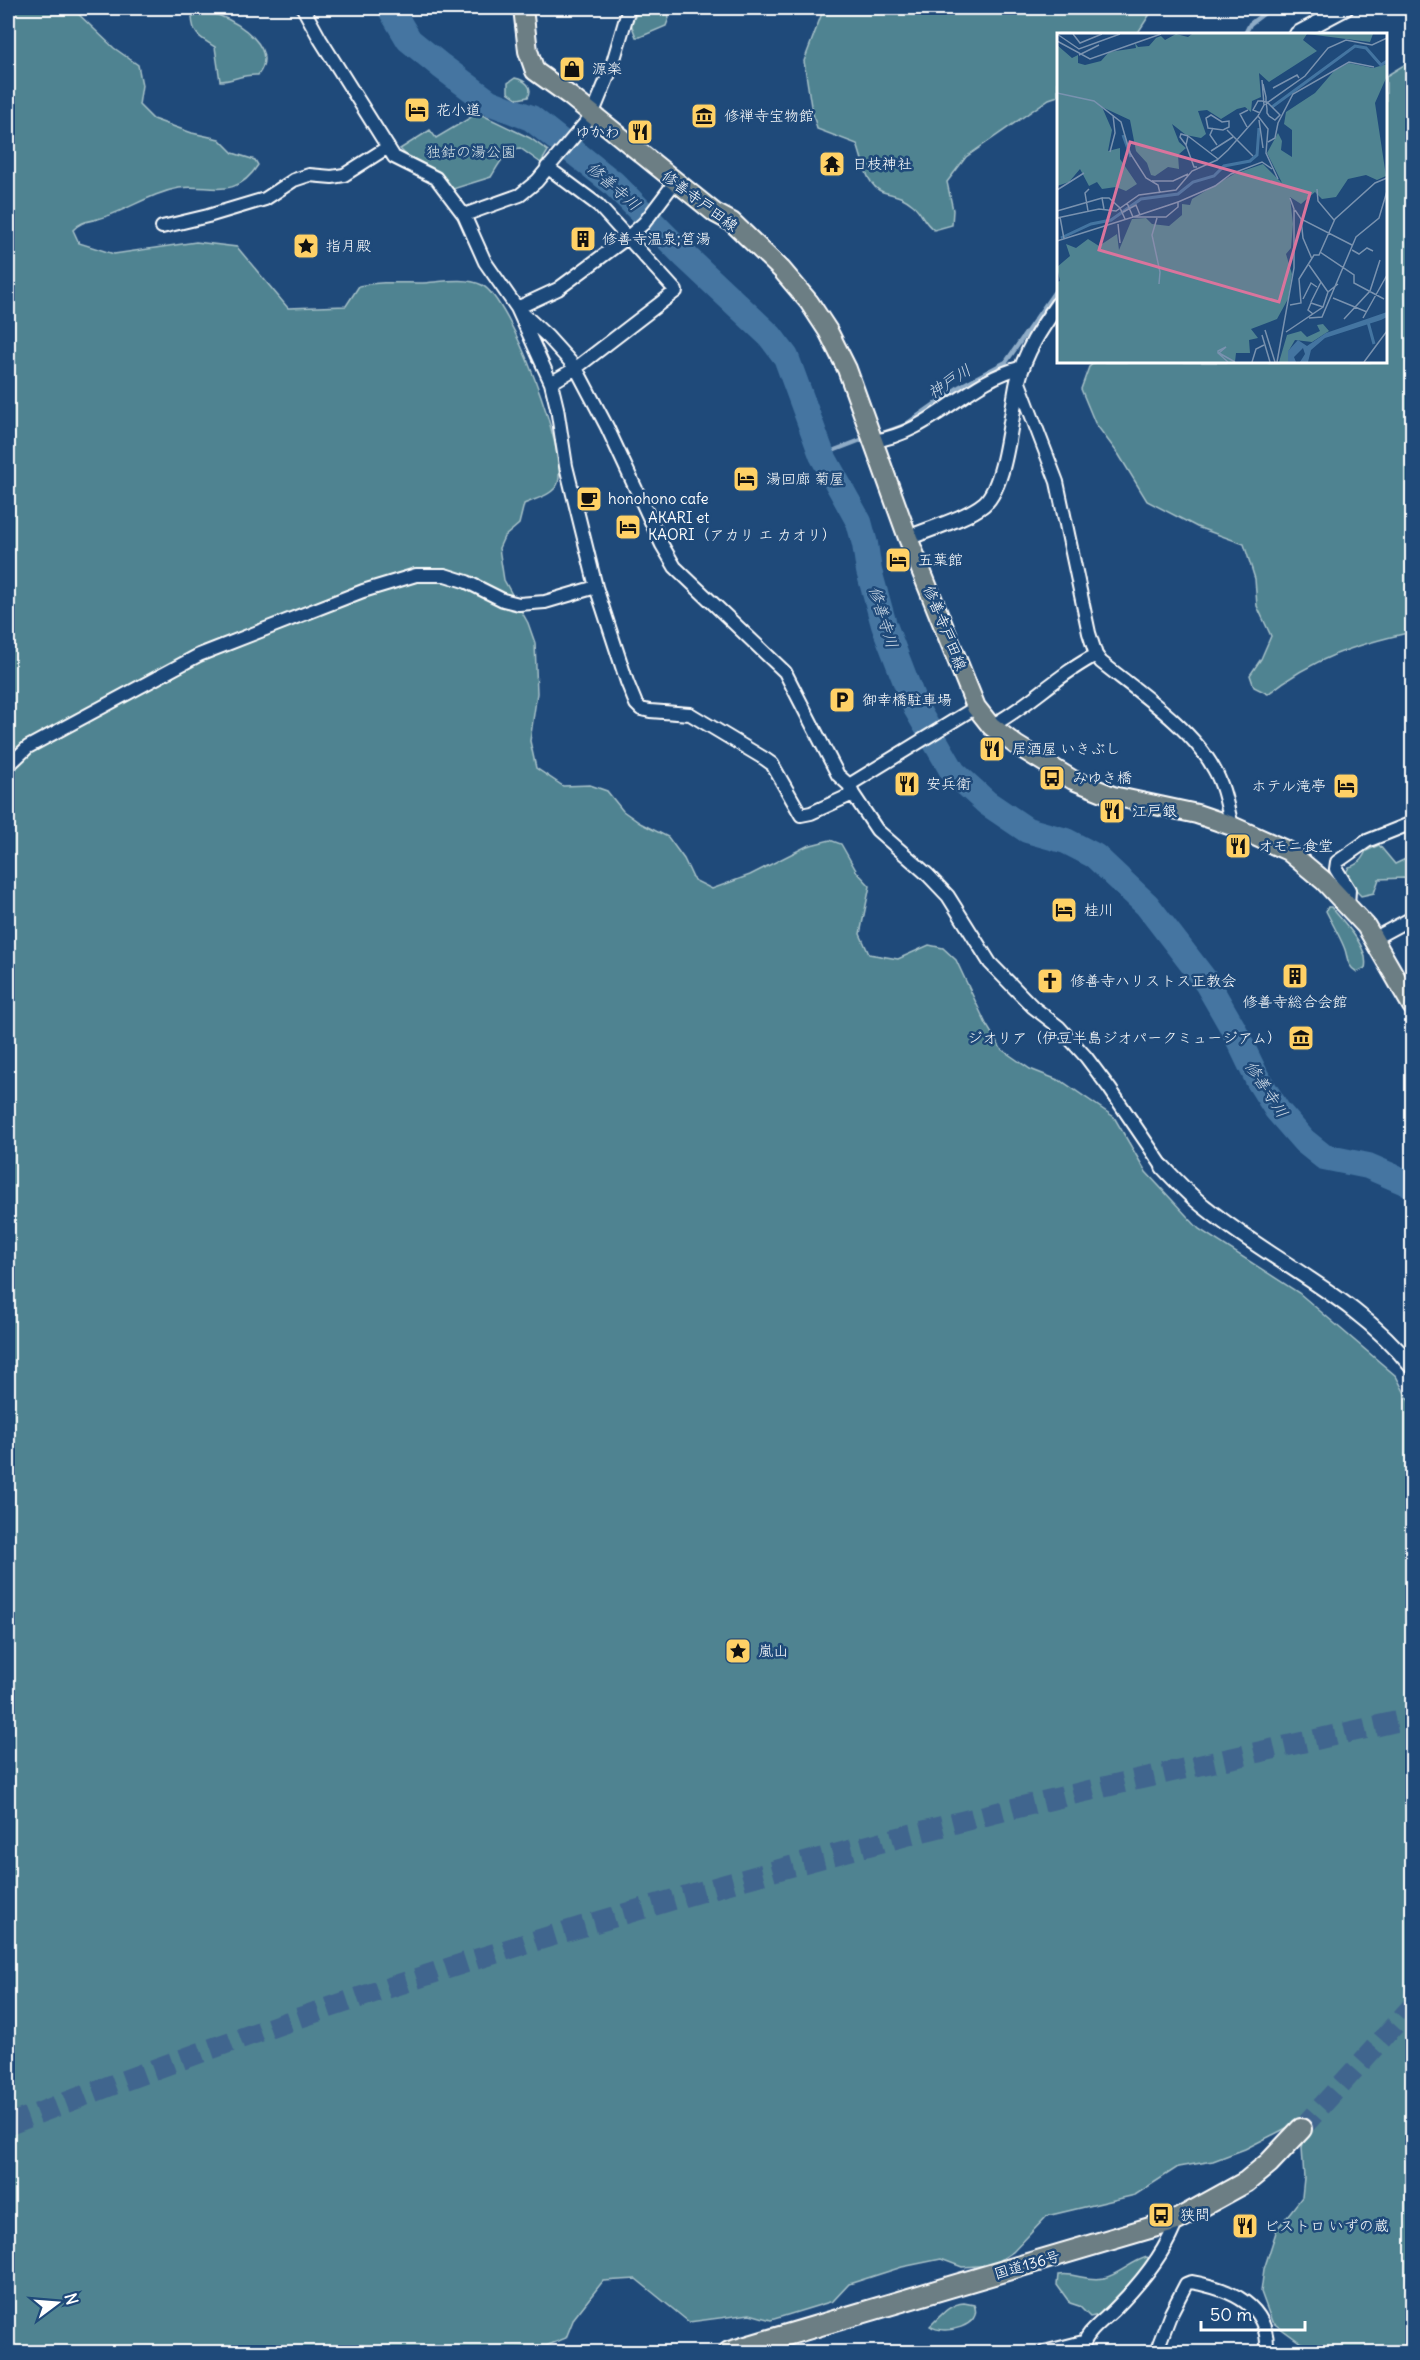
<svg xmlns="http://www.w3.org/2000/svg" width="1420" height="2360" font-family="Delius,'Klee One',sans-serif">
<style>
.green{fill:#4f8391;stroke:#a7c1c8;stroke-width:1.5}
.lines{fill:none;stroke-linecap:round;stroke-linejoin:round}
.stream{stroke:#8facc7;stroke-width:4.5}
.river{stroke:#4475a1;stroke-width:26}
.trunk-tunnel{stroke:#41658e;stroke-width:20;stroke-dasharray:20 10;stroke-linecap:butt}
.motorway-tunnel{stroke:#41658e;stroke-width:21;stroke-dasharray:21 10;stroke-linecap:butt}
.minor-casing{stroke:#fff;stroke-width:16}
.tertiary-casing{stroke:#fff;stroke-width:18}
.primary-casing{stroke:#fff;stroke-width:22}
.trunk-casing{stroke:#fff;stroke-width:24}
.minor{stroke:#1f4a7a;stroke-width:12}
.tertiary{stroke:#1f4a7a;stroke-width:14}
.primary{stroke:#6c7e84;stroke-width:18}
.trunk{stroke:#6c7e84;stroke-width:20}
.labels{text-anchor:middle;stroke-width:5;stroke-linejoin:round;paint-order:stroke}
.poi-label{font-size:15px;fill:#fff;stroke:#1f4a7a;text-anchor:start}
.park-label{font-size:15px;fill:#d3e0e4;stroke:#1f4a7a}
.street-label{font-size:15px;fill:#fff;stroke:#1f4a7a}
.water-label{font-size:16px;font-style:italic;fill:#d0dce8;stroke:#1f4a7a}
.inset-river{fill:none;stroke:#4475a1;stroke-width:3}
.inset-road{fill:none;stroke:#7992af;stroke-width:1.5}
.view{fill:#da749d;fill-opacity:0.15;stroke:#da749d;stroke-width:3}
.inset-edge{fill:none;stroke:#fff;stroke-width:3}
</style>
<rect width="100%" height="100%" fill="#1f4a7a"/>
<filter id="ink" filterUnits="userSpaceOnUse"><feTurbulence type="fractalNoise" baseFrequency=".0167" numOctaves="2"/><feDisplacementMap in="SourceGraphic" scale="12" xChannelSelector="R" yChannelSelector="G"/><feConvolveMatrix kernelMatrix="1 2 1 2 8 2 1 2 1" color-interpolation-filters="sRGB"/></filter>
<g filter="url(#ink)">
<!-- green -->
<path class="green" d="M8 8H72L114 48 138 65 142 85 139 105 153 119 192 133 219 139 233 153 255 160 258 165C234 202 210 183 179 188 151 193 128 210 101 218 90 222 82 220 73 230L79 243 114 254 196 242 237 247 288 308 346 306 359 286C381 281 401 283 423 283 440 282 466 277 482 285 511 300 568 454 558 483 554 495 534 499 524 504L519 524 504 537 499 548 504 580 528 623 535 643 537 693 530 741 536 768 563 786 590 785 607 791 623 811 640 823 668 837 684 859 694 880 712 889 750 875 807 846 830 840 841 844 857 872 870 886 860 934 869 954 898 959 929 945 943 948 956 960 986 1024 1001 1049 1030 1069 1063 1082 1114 1117 1146 1172 1199 1229 1299 1293 1396 1376 1412 1407V2352H1328L1301 2343 1272 2322 1261 2292 1264 2269 1277 2229 1302 2197 1304 2178 1302 2147 1306 2134 1296 2123 1245 2149 1213 2161 1178 2167 1135 2195 1047 2216 1013 2252 993 2265 962 2267 941 2259 902 2267 849 2284 833 2301 771 2320 750 2314 689 2322 636 2279 603 2281 574 2318 566 2338 546 2346 500 2350 493 2352H8Z
M640 8H666L669 18 666 26 640 37H636L631 24Z
M824 8H1154L1137 34H1058V96L1049 99 966 157 947 182 953 210 952 225 934 230C922 221 922 212 913 205 901 195 896 196 883 192 866 186 863 160 857 144L817 129 811 106 804 61Z
M199 12C205 12 212 12 218 15 239 23 279 48 258 75 241 74 233 81 220 81L215 47C201 38 193 36 192 17Z
M1412 60V632C1358 644 1312 658 1268 694L1254 687 1250 675 1261 659 1271 636 1257 606 1255 579 1244 544 1197 527 1147 501 1119 455 1095 423 1081 389 1089 367 1095 362H1386V76Z
M515 78C525 80 534 87 528 97L518 99 508 92V83Z
M478 113 530 138 548 151 541 163 520 148C505 150 498 166 491 177L453 189 431 167 406 155 400 149 430 130 436 138Z
M1379 845 1395 864 1412 856V882L1404 878 1379 879 1374 893 1361 896 1346 880 1345 875 1349 867C1358 865 1362 859 1366 851Z
M1328 907H1331C1344 922 1370 948 1365 968L1357 972C1346 966 1348 956 1344 947 1339 935 1332 923 1326 911Z
M1147 2257 1149 2259 1147 2265 1099 2315 1090 2317 1079 2306 1070 2303 1057 2285 1058 2275C1075 2272 1086 2282 1104 2278 1120 2274 1132 2261 1147 2257Z
M964 2303 974 2305C984 2326 944 2336 930 2326 940 2317 948 2304 964 2303Z"/>
<g class="lines">
<!-- stream -->
<path class="stream" d="M1245 34 1250 24 1271 8
M880 434 905 425 959 387 1006 362 1058 287
M822 455 866 438"/>
<!-- river -->
<path class="river" d="M390 8 409 40 441 66 489 102 531 118 613 183 686 257 770 336 786 357 822 455 859 522 865 544 869 571 884 625 916 708 953 772 987 803 1027 830 1066 841 1095 856 1147 905 1207 983 1234 1030 1257 1078 1277 1110 1304 1141 1324 1157 1368 1166 1412 1185"/>
<!-- trunk-tunnel -->
<path class="trunk-tunnel" d="M1301 2129 1412 2006"/>
<!-- motorway-tunnel -->
<path class="motorway-tunnel" d="M8 2125C308 2007 620 1909 932 1829 1091 1788 1252 1754 1412 1718"/>
<!-- minor casing -->
<g class="minor-casing">
<path id="minor" d="M303 8 320 39 394 157 436 178 464 215 485 262 517 308 551 383 557 408 566 466 596 587 627 682 636 704 641 709 650 711 690 714 765 759 772 764 801 815 811 813 853 794 877 830 927 874 948 896 990 963 1033 1007 1059 1027 1086 1057 1110 1089 1163 1167
M547 167 598 205 676 291 576 368 551 383
M675 182 644 223 628 237 558 289 517 308 548 337 576 368 607 427 662 545 675 567 785 672 838 775 849 785 853 794
M464 215 520 195 537 181 592 115 611 69 629 8
M162 227 208 216 265 199 294 180 309 175 332 177 344 175 388 147
M1018 380 1057 482 1089 633 1096 655 1101 662C1137 691 1192 728 1214 769 1224 786 1227 806 1232 826
M873 441C932 433 965 381 1023 367
M991 726C1029 706 1058 674 1096 655
M8 766 28 747 199 655 363 591 416 575H445L467 582 503 600 519 604 545 602 596 587
M849 785 976 707
M1348 906 1349 890 1336 869 1337 862 1367 841 1412 823
M1373 939 1412 918
M1044 2352 1083 2342
M1081 2352C1085 2332 1101 2323 1115 2309 1140 2284 1165 2254 1177 2220
M1156 2352 1171 2313 1186 2284 1191 2282C1231 2289 1270 2305 1267 2352"/>
</g>
<!-- tertiary casing -->
<g class="tertiary-casing">
<path id="tertiary" d="M1297 34 1346 8
M908 538C929 529 967 518 984 504 1007 484 1011 411 1018 381 1025 352 1041 328 1058 304
M1163 1167C1177 1182 1190 1196 1206 1208 1274 1263 1358 1298 1412 1367"/>
</g>
<!-- primary casing -->
<g class="primary-casing">
<path id="primary" d="M523 8 528 51 535 71 570 96 715 213 732 222 782 270 809 302 828 331 847 369 908 538 976 707 991 726 1016 745 1073 780 1113 796 1197 814 1232 826 1288 851 1324 881 1366 926 1412 1006"/>
</g>
<!-- trunk casing -->
<g class="trunk-casing">
<path id="trunk" d="M729 2352 1177 2220 1246 2182 1269 2163 1301 2129"/>
</g>
<!-- minor -->
<use href="#minor" class="minor"/>
<!-- tertiary -->
<use href="#tertiary" class="tertiary"/>
<!-- primary -->
<use href="#primary" class="primary"/>
<!-- trunk -->
<use href="#trunk" class="trunk"/>
</g>
</g>
<!-- icons -->
<defs>
<g id="shop-square" transform="scale(1.35)"><rect x="-9" y="-9" width="18" height="18" rx="4" fill="#ffd166" stroke="#1f4a7a"/><path d="M-5-2.5h2.3a2.7 3.5 0 0 1 5.4 0H5L5.5 6h-11ZM-1.5-2.5h3a1.5 2.3 0 0 0-3 0Z" fill="#111"/></g>
<g id="hotel-square" transform="scale(1.35)"><rect x="-9" y="-9" width="18" height="18" rx="4" fill="#ffd166" stroke="#1f4a7a"/><path d="M-6-4.5h1.5V1H6V5H4.5V3h-9V5H-6ZM-4 0a1.8 1.8 0 1 1 3.6 0ZM.5 0V-2.5h3Q6-2.5 6 0Z" fill="#111"/></g>
<g id="museum-square" transform="scale(1.35)"><rect x="-9" y="-9" width="18" height="18" rx="4" fill="#ffd166" stroke="#1f4a7a"/><path d="M0-6L6-3V-2H-6V-3ZM-5-1h2V3h-2ZM-1-1h2V3h-2ZM3-1h2V3H3ZM-6 4H6V6H-6Z" fill="#111"/></g>
<g id="restaurant-square" transform="scale(1.35)"><rect x="-9" y="-9" width="18" height="18" rx="4" fill="#ffd166" stroke="#1f4a7a"/><path d="M-5-6h1v4h1v-4h1v4h1v-4h1v5L-1.5 .5V6h-2V.5L-5-1ZM5-6V6H3V1.5H1.5Q1.5-4 5-6Z" fill="#111"/></g>
<g id="temple-square" transform="scale(1.35)"><rect x="-9" y="-9" width="18" height="18" rx="4" fill="#ffd166" stroke="#1f4a7a"/><path d="M0-6L5-2H3V0L6.5 2.5H4V6H1.5V3h-3V6H-4V2.5H-6.5L-3 0V-2H-5Z" fill="#111"/></g>
<g id="building-square" transform="scale(1.35)"><rect x="-9" y="-9" width="18" height="18" rx="4" fill="#ffd166" stroke="#1f4a7a"/><path d="M-4-6H4V6H1V3H-1V6H-4ZM-2.5-4.3h1.7v1.8h-1.7ZM.8-4.3h1.7v1.8H.8ZM-2.5-1h1.7V.8h-1.7ZM.8-1h1.7V.8H.8Z" fill="#111"/></g>
<g id="sight-square" transform="scale(1.35)"><rect x="-9" y="-9" width="18" height="18" rx="4" fill="#ffd166" stroke="#1f4a7a"/><path d="M0-6L1.8-2.2L6-1.7L2.9 1.2L3.7 5.4L0 3.3L-3.7 5.4L-2.9 1.2L-6-1.7L-1.8-2.2Z" fill="#111"/></g>
<g id="cafe-square" transform="scale(1.35)"><rect x="-9" y="-9" width="18" height="18" rx="4" fill="#ffd166" stroke="#1f4a7a"/><path d="M-5.5-4.5H6V0H3Q3 3.5 0 3.5H-2.5Q-5.5 3.5-5.5 0ZM3-3.2v2h1.7v-2ZM-6 4.5H4V6H-6Z" fill="#111"/></g>
<g id="parking-square" transform="scale(1.35)"><rect x="-9" y="-9" width="18" height="18" rx="4" fill="#ffd166" stroke="#1f4a7a"/><path d="M-3.5-5.5H1a3.5 3.5 0 0 1 0 7H-1V5.5H-3.5ZM-1-3.4V-.6H.8a1.4 1.4 0 0 0 0-2.8Z" fill="#111"/></g>
<g id="bus-square" transform="scale(1.35)"><rect x="-9" y="-9" width="18" height="18" rx="4" fill="#ffd166" stroke="#1f4a7a"/><path d="M-5-6H5V4H4V6H2V4H-2V6H-4V4H-5ZM-3.5-4V0h7V-4ZM-3.5 1.2v1.5H-2V1.2ZM2 1.2v1.5H3.5V1.2Z" fill="#111"/></g>
<g id="church-square" transform="scale(1.35)"><rect x="-9" y="-9" width="18" height="18" rx="4" fill="#ffd166" stroke="#1f4a7a"/><path d="M-1.2-6h2.4v3.5h3.3v2.4h-3.3V6h-2.4V-.1h-3.3v-2.4h3.3Z" fill="#111"/></g>
</defs>
<g fill-rule="evenodd">
<use href="#shop-square" x="572" y="69"/>
<use href="#hotel-square" x="417" y="110"/>
<use href="#museum-square" x="704" y="116"/>
<use href="#restaurant-square" x="640" y="132"/>
<use href="#temple-square" x="832" y="164"/>
<use href="#building-square" x="583" y="239"/>
<use href="#sight-square" x="306" y="246"/>
<use href="#hotel-square" x="746" y="479"/>
<use href="#cafe-square" x="589" y="499"/>
<use href="#hotel-square" x="628" y="527"/>
<use href="#hotel-square" x="898" y="560"/>
<use href="#parking-square" x="842" y="700"/>
<use href="#restaurant-square" x="992" y="749"/>
<use href="#bus-square" x="1052" y="778"/>
<use href="#restaurant-square" x="907" y="784"/>
<use href="#hotel-square" x="1346" y="786"/>
<use href="#restaurant-square" x="1112" y="811"/>
<use href="#restaurant-square" x="1238" y="846"/>
<use href="#hotel-square" x="1064" y="910"/>
<use href="#building-square" x="1295" y="976"/>
<use href="#church-square" x="1050" y="981"/>
<use href="#museum-square" x="1301" y="1038"/>
<use href="#sight-square" x="738" y="1651"/>
<use href="#bus-square" x="1161" y="2215"/>
<use href="#restaurant-square" x="1245" y="2226"/>
</g>
<g class="labels">
<!-- poi labels -->
<g class="poi-label">
<text x="592" y="74">源楽</text>
<text x="436" y="115">花小道</text>
<text x="724" y="121">修禅寺宝物館</text>
<text x="620" y="137" text-anchor="end">ゆかわ</text>
<text x="852" y="169">日枝神社</text>
<text x="602" y="244">修善寺温泉;筥湯</text>
<text x="326" y="251">指月殿</text>
<text x="766" y="484">湯回廊 菊屋</text>
<text x="608" y="504">honohono cafe</text>
<text x="648" y="523">AKARI et<tspan x="648" dy="17">KAORI（アカリ エ カオリ）</tspan></text>
<text x="918" y="565">五葉館</text>
<text x="862" y="705">御幸橋駐車場</text>
<text x="1012" y="754">居酒屋 いきぶし</text>
<text x="1072" y="783">みゆき橋</text>
<text x="926" y="789">安兵衛</text>
<text x="1326" y="791" text-anchor="end">ホテル滝亭</text>
<text x="1132" y="816">江戸銀</text>
<text x="1258" y="851">オモニ食堂</text>
<text x="1084" y="915">桂川</text>
<text x="1070" y="986">修善寺ハリストス正教会</text>
<text x="1295" y="1007" text-anchor="middle">修善寺総合会館</text>
<text x="1282" y="1043" text-anchor="end">ジオリア（伊豆半島ジオパークミュージアム）</text>
<text x="758" y="1656">嵐山</text>
<text x="1180" y="2220">狭間</text>
<text x="1264" y="2231">ビストロ いずの蔵</text>
</g>
<!-- park labels -->
<g class="park-label">
<text x="471" y="157">独鈷の湯公園</text>
</g>
<!-- street labels -->
<g class="street-label">
<text transform="translate(700 201) rotate(37)" y="5">修善寺戸田線</text>
<text transform="translate(945 628) rotate(68)" y="5">修善寺戸田線</text>
<text transform="translate(1027 2265) rotate(-16)" y="5">国道136号</text>
</g>
<!-- water labels -->
<g class="water-label">
<text transform="translate(614 186) rotate(41)" y="6">修善寺川</text>
<text transform="translate(949 381) rotate(-33)" y="6">神戸川</text>
<text transform="translate(884 617) rotate(73)" y="6">修善寺川</text>
<text transform="translate(1267 1089) rotate(57)" y="6">修善寺川</text>
</g>
</g>
<!-- overview -->
<g transform="translate(1057 33)">
<rect width="330" height="330" fill="#1f4a7a"/>
<path d="M119 1 131 4 135 1H316L313 9 250 1 246 7 260 18 212 49 202 40 204 64 195 68 194 79 188 74 180 76 164 86 150 77 141 78 149 101 144 105 129 102 115 91 122 109 129 115 121 122 122 136 111 134 98 143 94 142 90 130 79 118 73 87 45 74 55 97 51 118 63 115V126L80 151 69 158 59 154 45 156 40 149 32 153 23 136 12 149 0 153V12L15 25 21 22V30L28 32 44 28 52 19 79 15 78 10 81 14 92 13 99 5 104 3 108 7ZM292 30 316 35 330 31V43L318 70 329 143 320 147 309 142 291 146 279 164 265 166 258 159 244 171 233 164 236 191 234 215 229 221 235 241 231 266 220 286 194 296 201 305 192 307 193 320H179L178 329H0V249L3 248 0 234 13 223 9 211 19 215 31 206 42 213 60 201 62 217 75 186 89 185 95 191 112 193 125 182V171L133 172 135 166 177 141 206 131 225 150 210 120 221 100 225 108 224 117 235 124V97L227 91 229 79 258 60 277 38ZM266 291 272 298 255 309 238 307 231 319V329H222L230 302 244 298 250 304 263 298 260 292Z" fill="#4f8391"/>
<path d="M330 279V284L324 287 268 305 254 317 251 329H243L248 321 246 315 237 324 239 329H231V318L241 307 250 313 269 300Z" fill="#4475a1"/>
<path class="inset-river" d="M215 74 298 13 309 15 324 32 330 28M66 102 74 124M4 205 34 191 54 187 84 166 121 161 136 149 157 143 167 133 193 128 200 122 202 95M311 289 317 311"/>
<path class="inset-road" d="M0 1 22 16 63 1M16 1 23 10 45 1M0 8 33 26 104 1M22 22 42 12M205 47 207 72M216 55 240 42 242 45M0 60 37 68 64 89 73 120 89 145 101 152 103 160M203 80 196 77 201 68H205L210 69 223 82 218 87 212 83 210 80V76L209 68V64L206 51M154 82 165 89 172 88V94L166 97 151 95 149 85ZM202 87 206 115M190 94 183 81 191 77M156 95 153 102 160 112M170 97 196 123M211 109 218 105 221 90 236 61 292 29 317 34M129 112 123 104 124 101 131 103M154 118 176 104M53 119 58 100 56 82M140 134H137L129 112 131 103 161 126M221 146 209 120 211 96 201 83 207 72 248 43 271 15 289 7 315 12 330 5M95 148H116L131 141M260 156 261 168 277 187M0 157 27 140M45 165H52L63 175 68 186M70 170 76 184 121 169M238 177 244 186 295 212M0 178 45 165 47 176M31 178 28 160 32 156M66 179 79 172 83 182M3 184 7 206M0 185 42 176 59 178 82 162 119 157 135 138 160 127 171 117 201 83M100 185 95 202 103 239 102 251M244 186 246 205 255 226M61 191 63 210M0 208 76 184H109L121 174V169L158 153 174 141 205 129 215 136M295 217 302 221 310 215 316 218M263 219 297 242V250L327 266M252 232 271 259M276 265 310 279M246 266 254 250 260 254M254 269 264 249M233 272 244 270 242 246 257 222H262L278 186 318 150 330 145M256 281 251 277 254 270 266 274M252 285 265 284 299 204 322 185 330 158M306 285 330 242M287 286 313 258 323 227M208 297 218 329M229 299 266 274 271 259 281 251M205 302 213 329M171 329 161 320V318L169 314 162 320 178 329M195 329 199 316 207 312M220 329 237 235V176L233 165M307 329 330 298"/>
<path class="view" d="M73 109 253 160 222 269 42 217Z"/>
<rect width="330" height="330" class="inset-edge"/>
</g>
<!-- margin -->
<rect width="1420" height="2360" fill="none" stroke="#1f4a7a" stroke-width="30"/>
<rect x="15" y="15" width="1390" height="2330" fill="none" stroke="#fff" stroke-width="2" filter="url(#ink)"/>
<!-- north arrow -->
<g transform="translate(57 2303) rotate(74)" stroke="#1f4a7a" stroke-width="4.5" paint-order="stroke">
<path d="M0-4.5L10 22L0 15L-10 22Z" fill="#ffffff"/>
<text y="-9" font-size="16" font-weight="bold" text-anchor="middle" fill="#ffffff">N</text>
</g>
<!-- scale -->
<path d="M1201 2321v9h104v-9" fill="none" stroke="#ffffff" stroke-width="3"/>
<text x="1210" y="2321" font-size="18" fill="#ffffff" stroke="#1f4a7a" stroke-width="4.5" paint-order="stroke">50 m</text>
</svg>
